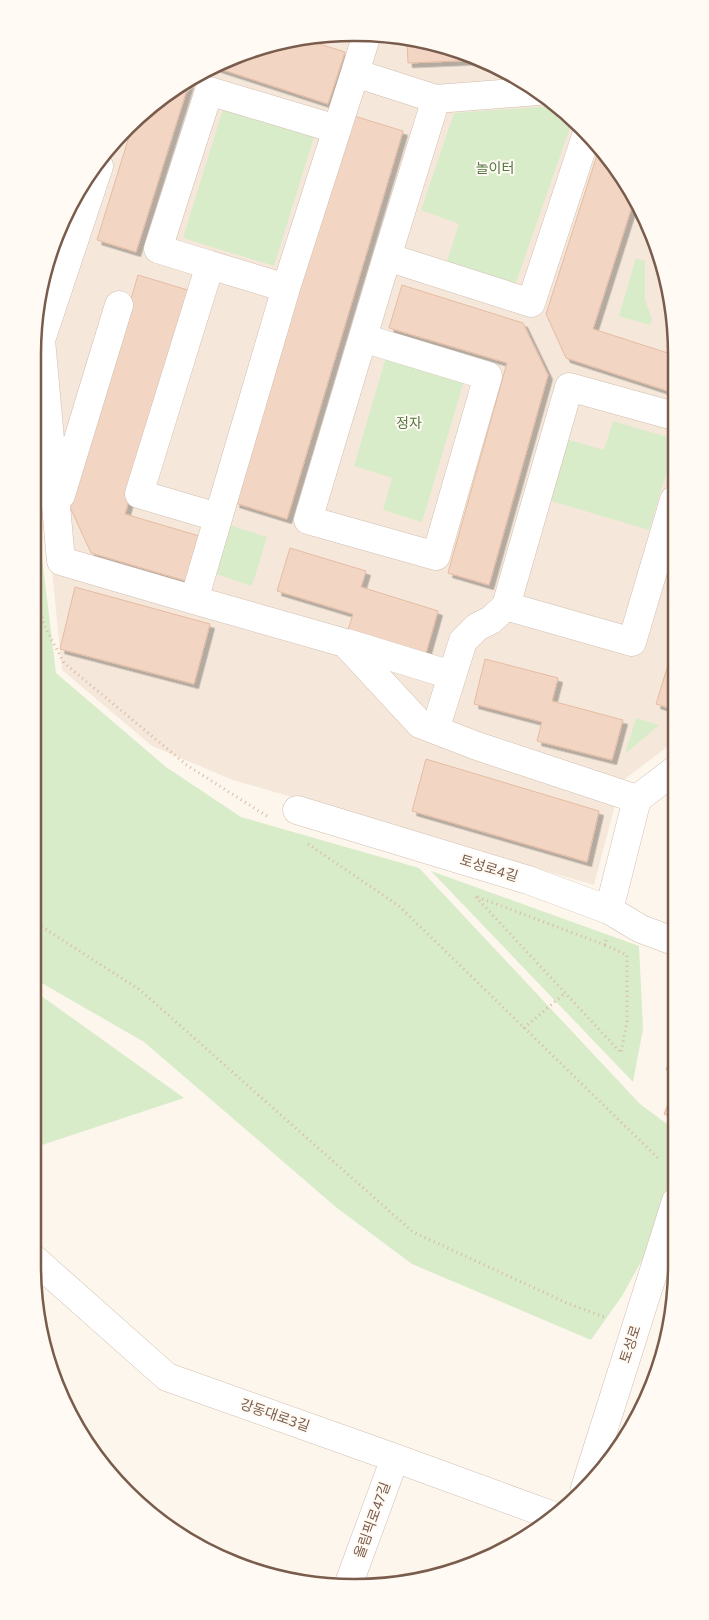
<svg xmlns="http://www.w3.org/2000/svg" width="709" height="1620" font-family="Commissioner,'Noto Sans KR',sans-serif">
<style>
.residential{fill:#f5e8da}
.green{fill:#d8ecc9}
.building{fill:#f3d5c3;stroke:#e6bba3;filter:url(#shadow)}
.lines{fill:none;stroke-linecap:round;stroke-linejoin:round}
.minor-casing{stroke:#d1beb0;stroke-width:29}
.path{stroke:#d9b8a5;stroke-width:3;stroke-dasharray:1 4;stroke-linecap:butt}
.minor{stroke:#fff;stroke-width:28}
.labels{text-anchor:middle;stroke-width:4;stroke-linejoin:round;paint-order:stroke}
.park-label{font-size:14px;fill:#537a41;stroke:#fffaf3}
.street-label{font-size:14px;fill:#7a5c4d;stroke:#fffaf3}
.rim{fill:none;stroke:#7a5c4d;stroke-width:2.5}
</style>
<defs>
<filter id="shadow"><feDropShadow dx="4.5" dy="4.5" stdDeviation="0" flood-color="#0004"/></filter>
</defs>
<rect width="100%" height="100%" fill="#fdf6ec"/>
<!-- residential -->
<path class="residential" d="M334 33 458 50 534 87 610 158 652 231 674 312 675 741 621 782 594 885 233 780 152 746 62 670 33 383V354L50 251 113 142 212 66Z"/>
<!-- green -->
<path class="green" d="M554 106 572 122 515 285 447 261 459 224 421 210 454 113Z
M223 109 314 137 274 266 183 238Z
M636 258 645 261V299L652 320 650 325 619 316Z
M386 357 464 381 422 522 383 510 392 478 354 466Z
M613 421 674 439V448L649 530 548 500 566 439 604 450Z
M33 483 56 673 166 767 241 817 419 868 640 1104 667 1124 673 1174 651 1244 622 1296 591 1340 412 1264 337 1208 144 1042 33 978Z
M230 525 267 537 252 586 216 574Z
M636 718 659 725 625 754Z
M431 871 639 946 643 1029 633 1082Z
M33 990 184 1098 33 1148Z"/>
<!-- building -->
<path class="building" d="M307 40 345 52 328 104 211 66Z
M407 43 458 50 478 60 408 63Z
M189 83 136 252 97 240 132 127Z
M351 115 403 131 287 519 235 503Z
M599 149 610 158 634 200 593 329 674 355V393L566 358 546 314Z
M138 275 191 291 125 514 206 538 193 583 91 553 70 507Z
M402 285 523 323 548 375 489 585 448 573 507 363 389 328Z
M290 548 366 571 361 587 438 611 426 653 348 630 353 614 277 591Z
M75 587 210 624 194 684 60 649Z
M675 642V710L656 704Z
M485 659 558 678 552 701 623 720 612 760 537 741 542 722 474 704Z
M426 759 599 811 587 862 412 811Z
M676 993V1021L668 1018Z
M676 1043V1073L666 1070Z
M674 1089 676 1090V1119L664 1114Z"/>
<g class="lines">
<!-- minor casing -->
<g class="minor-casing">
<path id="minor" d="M355 73 366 37
M538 91 436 99 387 257 531 303 586 136
M436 99 355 73 286 288 194 600 345 643 420 724 477 746 637 799 609 910
M99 166 41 340 61 561 194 600
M210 265 286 288
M363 338 488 376 436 556 308 520 387 257
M674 416 569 387 506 606 632 642 674 500
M61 495 119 305
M217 517 139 494 210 265 158 249 209 91 336 129
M347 643 451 675
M435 730 463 641 477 627 491 620 506 606
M637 799 675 770
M297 810 528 880 609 910 641 929 676 942
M33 1258 167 1377 395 1458 551 1515
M585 1488 676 1201
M349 1583 395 1458"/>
</g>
<!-- path -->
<path class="path" d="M33 583 44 625 64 663 188 766 270 818
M308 844 399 906 660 1160
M33 921 140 990 413 1232 569 1304 607 1318
M605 945 627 955V1021L621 1053 475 896 605 945 606 940
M524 1028 565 993"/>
<!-- minor -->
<use href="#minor" class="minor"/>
</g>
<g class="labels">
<!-- park labels -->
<g class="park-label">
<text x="495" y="173">놀이터</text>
<text x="409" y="428">정자</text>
</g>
<!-- street labels -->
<g class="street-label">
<text transform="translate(489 868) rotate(17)" y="5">토성로4길</text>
<text transform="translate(630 1344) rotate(-72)" y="5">토성로</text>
<text transform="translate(275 1415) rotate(19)" y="5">강동대로3길</text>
<text transform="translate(372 1520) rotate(-70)" y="5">올림픽로47길</text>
</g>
</g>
<!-- crop -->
<path d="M0 0H709V1620H0ZM354 41H355A313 313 0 0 1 668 354V1266A313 313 0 0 1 355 1579H354A313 313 0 0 1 41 1266V354A313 313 0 0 1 354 41Z" fill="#fffaf3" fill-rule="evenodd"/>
<path class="rim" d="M354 41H355A313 313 0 0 1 668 354V1266A313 313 0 0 1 355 1579H354A313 313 0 0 1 41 1266V354A313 313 0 0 1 354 41Z"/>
</svg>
